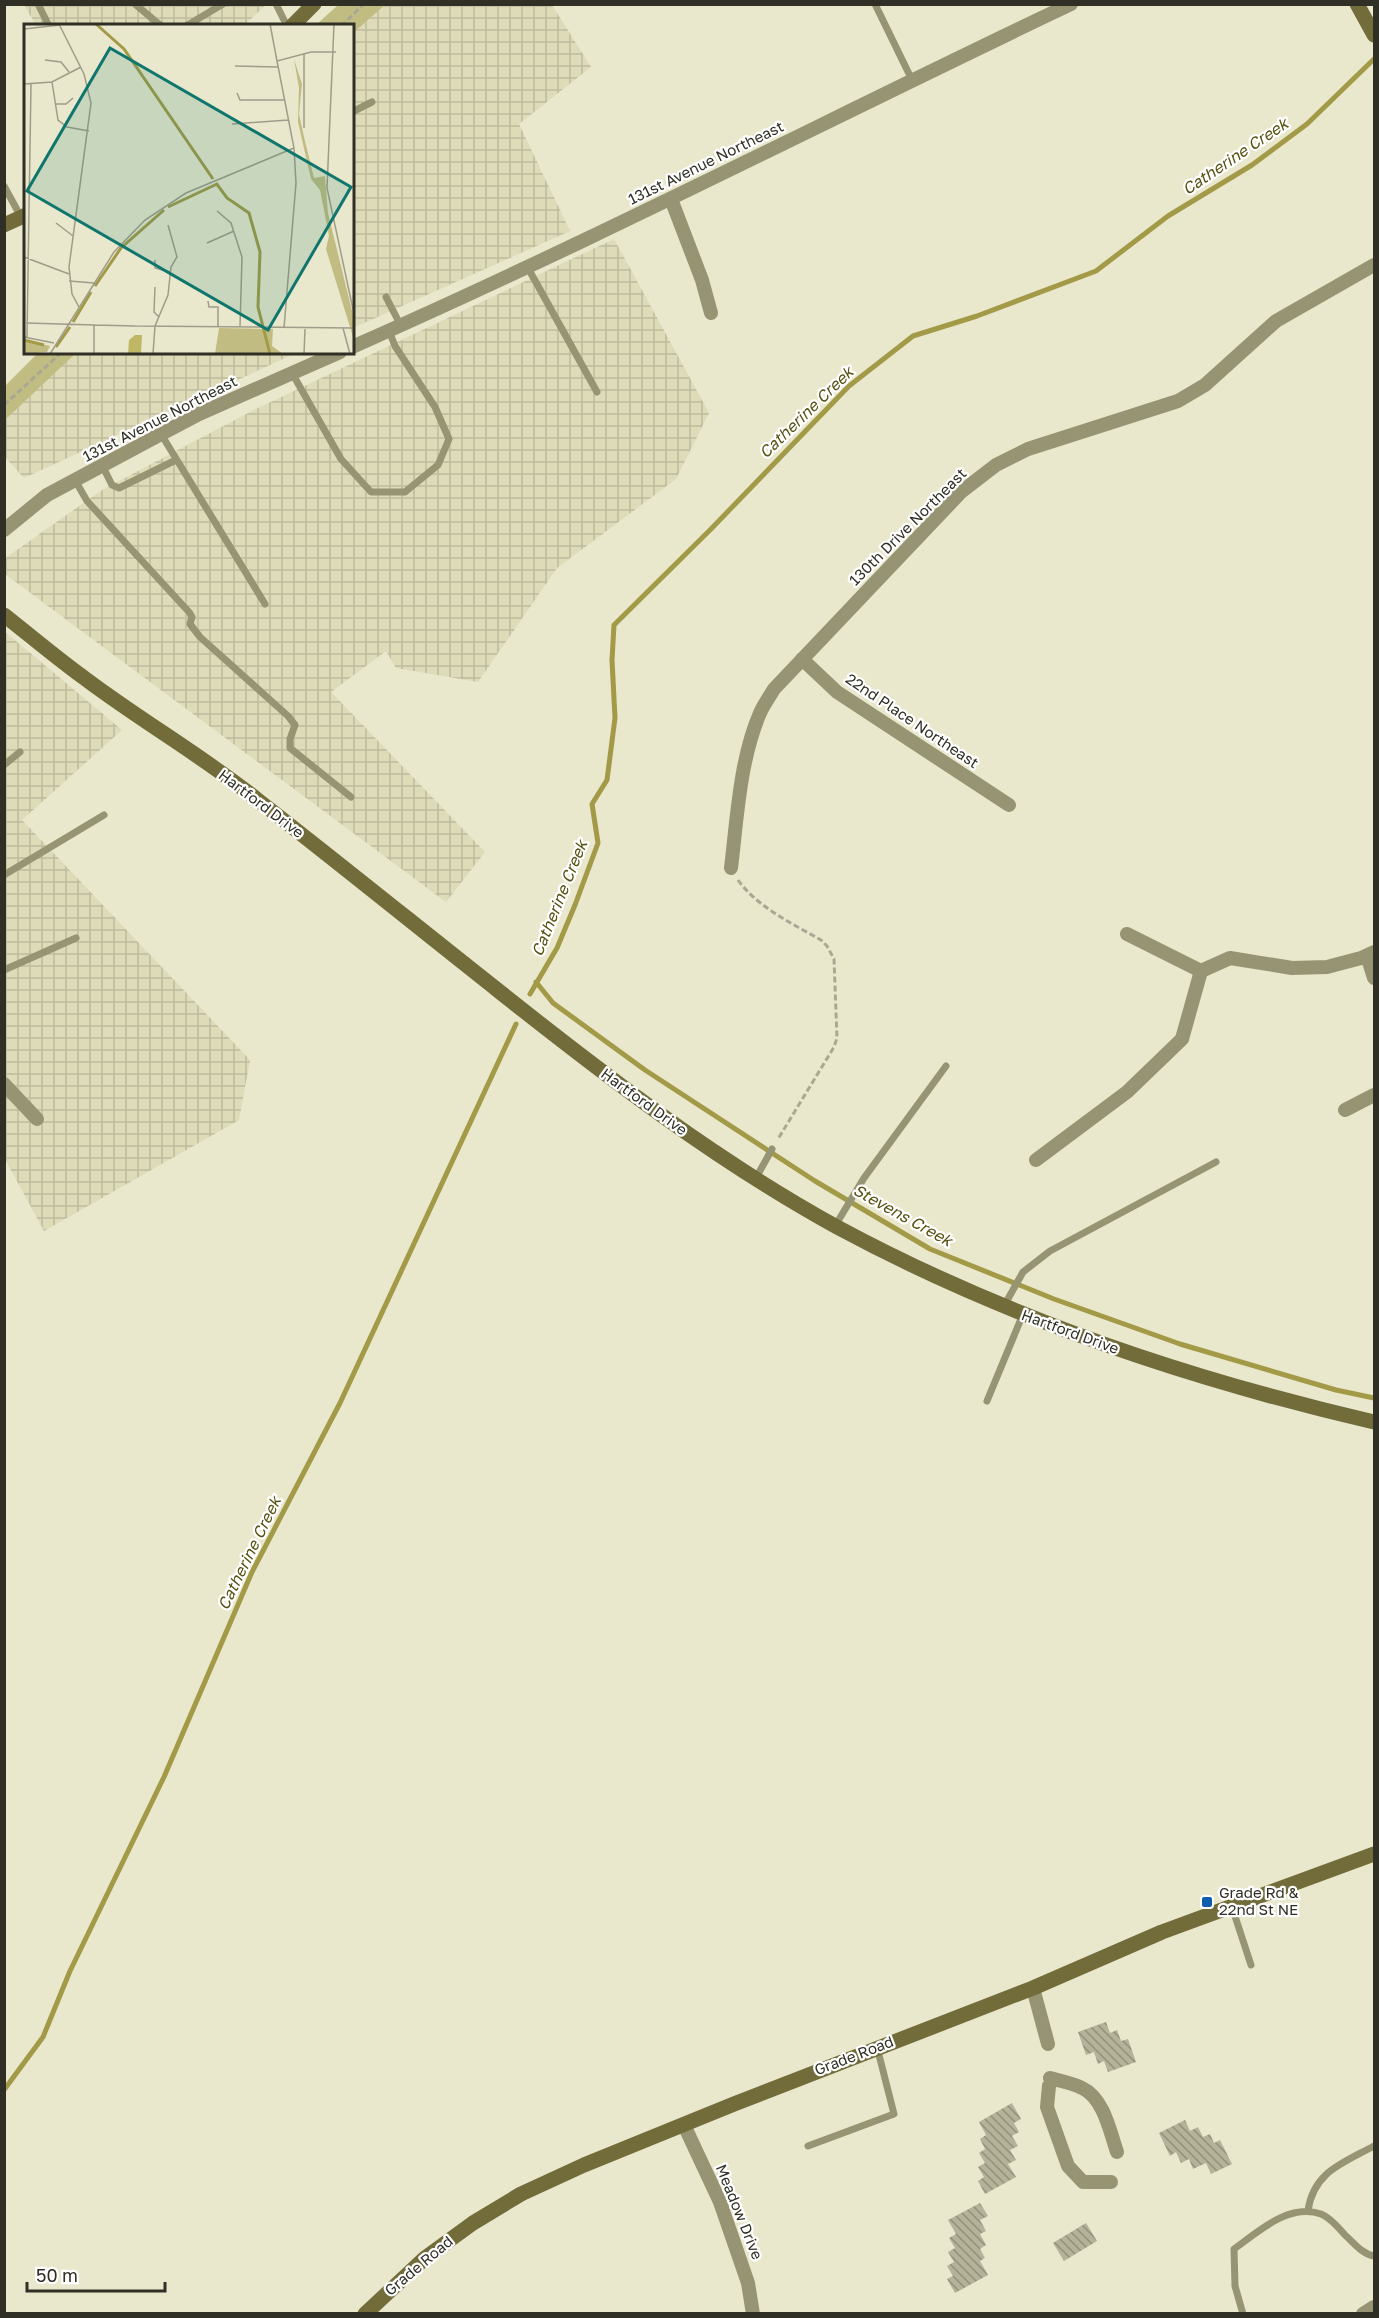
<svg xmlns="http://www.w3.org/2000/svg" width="1379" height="2318" font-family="'Golos Text',sans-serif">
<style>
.industrial{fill:url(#industrial-grid)}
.park{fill:#c1bc82}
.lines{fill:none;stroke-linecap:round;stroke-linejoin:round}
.stream{stroke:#a29a47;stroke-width:5}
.building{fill:url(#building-back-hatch)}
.path{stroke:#aaa893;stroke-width:3;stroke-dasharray:6 3;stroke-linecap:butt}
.lane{stroke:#969472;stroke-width:7}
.street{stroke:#969472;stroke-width:14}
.secondary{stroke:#716c39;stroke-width:15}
.poi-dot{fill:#0e5ead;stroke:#fff;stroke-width:2}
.labels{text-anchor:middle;stroke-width:4.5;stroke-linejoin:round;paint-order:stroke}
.street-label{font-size:15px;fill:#302f25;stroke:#fff}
.poi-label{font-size:15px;fill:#302f25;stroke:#fff;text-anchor:start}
.water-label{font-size:16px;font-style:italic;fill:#585212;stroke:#fff}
.inset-river{fill:none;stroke:#a29a47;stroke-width:3}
.inset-road{fill:none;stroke:#9f9d89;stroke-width:1.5}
.view{fill:#0f766e;fill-opacity:0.15;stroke:#0f766e;stroke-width:3}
.inset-edge{fill:none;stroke:#302f25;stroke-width:3}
</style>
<defs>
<pattern id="industrial-grid" width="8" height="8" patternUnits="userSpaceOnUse" patternTransform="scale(1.5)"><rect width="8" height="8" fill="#dddbb8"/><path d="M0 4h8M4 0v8" fill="none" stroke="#bebc9e"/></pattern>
<pattern id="building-back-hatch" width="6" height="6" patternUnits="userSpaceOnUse" patternTransform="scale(1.5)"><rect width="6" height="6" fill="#b4b298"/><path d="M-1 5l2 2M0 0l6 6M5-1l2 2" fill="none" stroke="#93917c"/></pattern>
</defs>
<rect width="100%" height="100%" fill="#e9e7cc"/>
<!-- industrial -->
<path class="industrial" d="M24 5H266L243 26 36 25Z
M385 5H552L591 67 519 124 570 231 353 328 352 33Z
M614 239 709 413 676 479 557 568 478 682 396 668 386 651 331 692 485 852 446 902 5 574 4 559 102 490 252 411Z
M76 352H296V353L24 478 5 457V420Z
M4 631 122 730 22 820 250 1060 239 1120 44 1231 5 1159Z"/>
<!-- park -->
<path class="park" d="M338 5V4L385 5 353 33 352 26 316 25Z
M38 353H76L5 420V386Z"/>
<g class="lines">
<!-- stream -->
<path class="stream" d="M536 982 553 1003 645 1070 815 1181 930 1249 1054 1299 1180 1344 1336 1390 1374 1398
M530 994 557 948 575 905 598 843 592 804 607 780 615 718 612 660 614 625 711 529 849 386 913 336 977 316 1096 271 1168 216 1252 165 1307 124 1374 59
M4 2090 43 2037 70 1971 164 1777 252 1572 340 1403 516 1024"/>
</g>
<!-- building -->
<path class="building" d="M1106 2022 1110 2033 1117 2030 1121 2041 1128 2039 1136 2062 1108 2072 1104 2061 1098 2064 1094 2052 1086 2055 1078 2032Z
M1012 2103 1021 2119 1014 2123 1019 2132 1012 2136 1018 2146 1010 2150 1016 2160 1008 2164 1016 2177 985 2194 978 2181 984 2177 978 2167 985 2163 979 2153 985 2149 980 2139 986 2135 979 2122Z
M1185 2120 1190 2131 1198 2127 1203 2137 1210 2134 1214 2143 1220 2140 1232 2164 1211 2174 1206 2163 1193 2169 1189 2159 1181 2163 1176 2152 1170 2156 1159 2133Z
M980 2203 988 2216 980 2220 986 2231 980 2234 986 2245 980 2249 985 2258 980 2261 988 2275 955 2293 947 2279 953 2276 947 2266 954 2262 948 2252 955 2248 949 2238 956 2234 948 2220Z
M1086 2223 1097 2241 1064 2261 1053 2243Z"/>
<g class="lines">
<!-- path -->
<path class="path" d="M341 26 364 4
M4 405 62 352
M738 880C757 907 793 924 821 940L827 946 834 959 837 1038 834 1047 778 1139"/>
<!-- lane -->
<path class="lane" d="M38 4 49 26
M135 4 161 26
M276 4 287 26
M875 4 912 80
M186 26 223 4
M352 112 372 102
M4 186 21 217
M528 268 597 392
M386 297 401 326
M292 373 341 459 371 492H405L438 465 449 439 435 407 395 346 389 331
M161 434 265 604
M102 465 112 485 119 488 176 460
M75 480 87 501 189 612 192 617 190 624 200 637 288 716 295 725 290 739V748L351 797
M4 765 20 752
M4 875 104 815
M4 970 76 938
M756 1178 772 1149
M835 1226 864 1178 946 1066
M1004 1306 1023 1272 1050 1251 1216 1162
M987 1401 1023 1314
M1232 1907 1251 1965
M808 2146 894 2114 877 2047
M1308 2211C1313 2172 1343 2163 1374 2146
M1243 2314 1235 2286 1234 2249C1258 2232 1288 2203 1321 2214 1329 2217 1339 2228 1345 2235 1354 2243 1362 2254 1374 2256"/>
<!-- street -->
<path class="street" d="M671 199 702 280 711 313
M352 347C595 240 831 118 1071 4
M4 530 47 495 161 434 199 414 340 352
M802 659 837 692 1009 805
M731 868C737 818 740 759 760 713 764 704 770 696 774 689L961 492 996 465 1028 449 1178 401 1205 385 1276 321 1374 265
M1127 934 1201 971
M1367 956 1374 978
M4 1084 37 1119
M1345 1110 1374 1095
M1036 1160 1127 1092 1182 1039 1201 971 1230 958 1292 968 1327 967 1361 958 1374 952
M1033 1988 1048 2044
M1050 2078C1060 2081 1072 2083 1082 2088 1104 2098 1110 2132 1117 2152
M1049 2086 1047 2107 1068 2166 1083 2182H1111
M684 2125 720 2202 748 2283 753 2314
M1363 2314 1374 2307"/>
<!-- secondary -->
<path class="secondary" d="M1357 4 1374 35
M292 26 314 4
M4 225 26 215
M4 615C32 637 59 660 87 680 143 722 204 757 259 801 340 864 419 928 500 992 607 1077 717 1161 837 1227 1006 1318 1188 1379 1374 1422
M365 2314 425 2258 473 2223 521 2194 584 2165 734 2104 1033 1988 1162 1932 1374 1854"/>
</g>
<!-- markers -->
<rect class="poi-dot" x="1201" y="1896" width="12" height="12" rx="3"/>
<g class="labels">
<!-- street labels -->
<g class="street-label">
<text transform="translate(706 163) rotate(-26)" y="5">131st Avenue Northeast</text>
<text transform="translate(160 419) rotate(-27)" y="5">131st Avenue Northeast</text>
<text transform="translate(908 527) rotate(-45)" y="5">130th Drive Northeast</text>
<text transform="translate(912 721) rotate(34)" y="5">22nd Place Northeast</text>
<text transform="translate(261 804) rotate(37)" y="5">Hartford Drive</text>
<text transform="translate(644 1102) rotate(36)" y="5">Hartford Drive</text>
<text transform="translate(1070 1332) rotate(20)" y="5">Hartford Drive</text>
<text transform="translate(854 2056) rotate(-21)" y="5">Grade Road</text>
<text transform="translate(739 2212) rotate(68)" y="5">Meadow Drive</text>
<text transform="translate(419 2266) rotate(-40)" y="5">Grade Road</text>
</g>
<!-- poi labels -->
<g class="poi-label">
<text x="1219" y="1898">Grade Rd &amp;<tspan x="1219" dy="17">22nd St NE</tspan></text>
</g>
<!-- water labels -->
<g class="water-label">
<text transform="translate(1235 156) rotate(-34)" y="6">Catherine Creek</text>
<text transform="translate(806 412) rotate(-44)" y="6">Catherine Creek</text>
<text transform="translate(559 898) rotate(-68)" y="6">Catherine Creek</text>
<text transform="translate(903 1215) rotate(29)" y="6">Stevens Creek</text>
<text transform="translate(249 1553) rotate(-64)" y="6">Catherine Creek</text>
</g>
</g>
<!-- overview -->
<g transform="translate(24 24)">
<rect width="330" height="330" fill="#e9e7cc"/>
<path d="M111 311H118L117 329 104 330 105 316Z" fill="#bfb764"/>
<path d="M270 35 278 60 275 90 280 113 290 154 301 152 304 189 330 295V316L302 225 305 212 296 166 287 155 274 98 275 64ZM195 304 249 305 248 322 259 330H191ZM0 316 26 322 23 328 0 330Z" fill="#c1bc82"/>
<path class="inset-river" d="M72 0 100 25 189 155M192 159 203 174 225 189 236 228 234 283 246 330M144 183 193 160M71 262 97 224 140 186M49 298 67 268M0 316 20 321M32 323 46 303"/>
<path class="inset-road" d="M35 0 60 50 67 79 45 243 48 270 55 283M246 0 253 37M310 0 303 164 330 290M0 5 36 1M280 30V104M21 36 37 38 45 48M211 42 254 43M28 58 34 96 43 103 65 107M0 60 28 58 57 43M213 69 216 76H260M31 80H42L49 74M208 100 264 96M193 187 207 199 218 233 216 303M32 199 49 212M183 219 210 207M0 233 45 250M131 236V244L146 248M45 257 70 259M131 263 130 288 135 293M184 277 185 283H194V303M2 299 70 301V330M70 301 111 302M111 302 330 304M260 304 272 159 270 124M319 304 326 330M0 313 30 319M3 313 7 60M26 330 90 228 121 196 162 169 270 124 253 37 287 28H312M129 330 131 302 144 271 147 243 153 233 144 201M280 330 281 305"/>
<path class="view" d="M86 24 327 163 244 306 3 167Z"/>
<rect width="330" height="330" class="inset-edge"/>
</g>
<!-- border -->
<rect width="1379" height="2318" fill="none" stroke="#302f25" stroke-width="12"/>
<!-- scale -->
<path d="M27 2282v9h138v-9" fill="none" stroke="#302f25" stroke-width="3"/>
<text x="36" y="2282" font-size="18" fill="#302f25" stroke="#ffffff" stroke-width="4.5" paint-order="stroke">50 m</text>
</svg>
